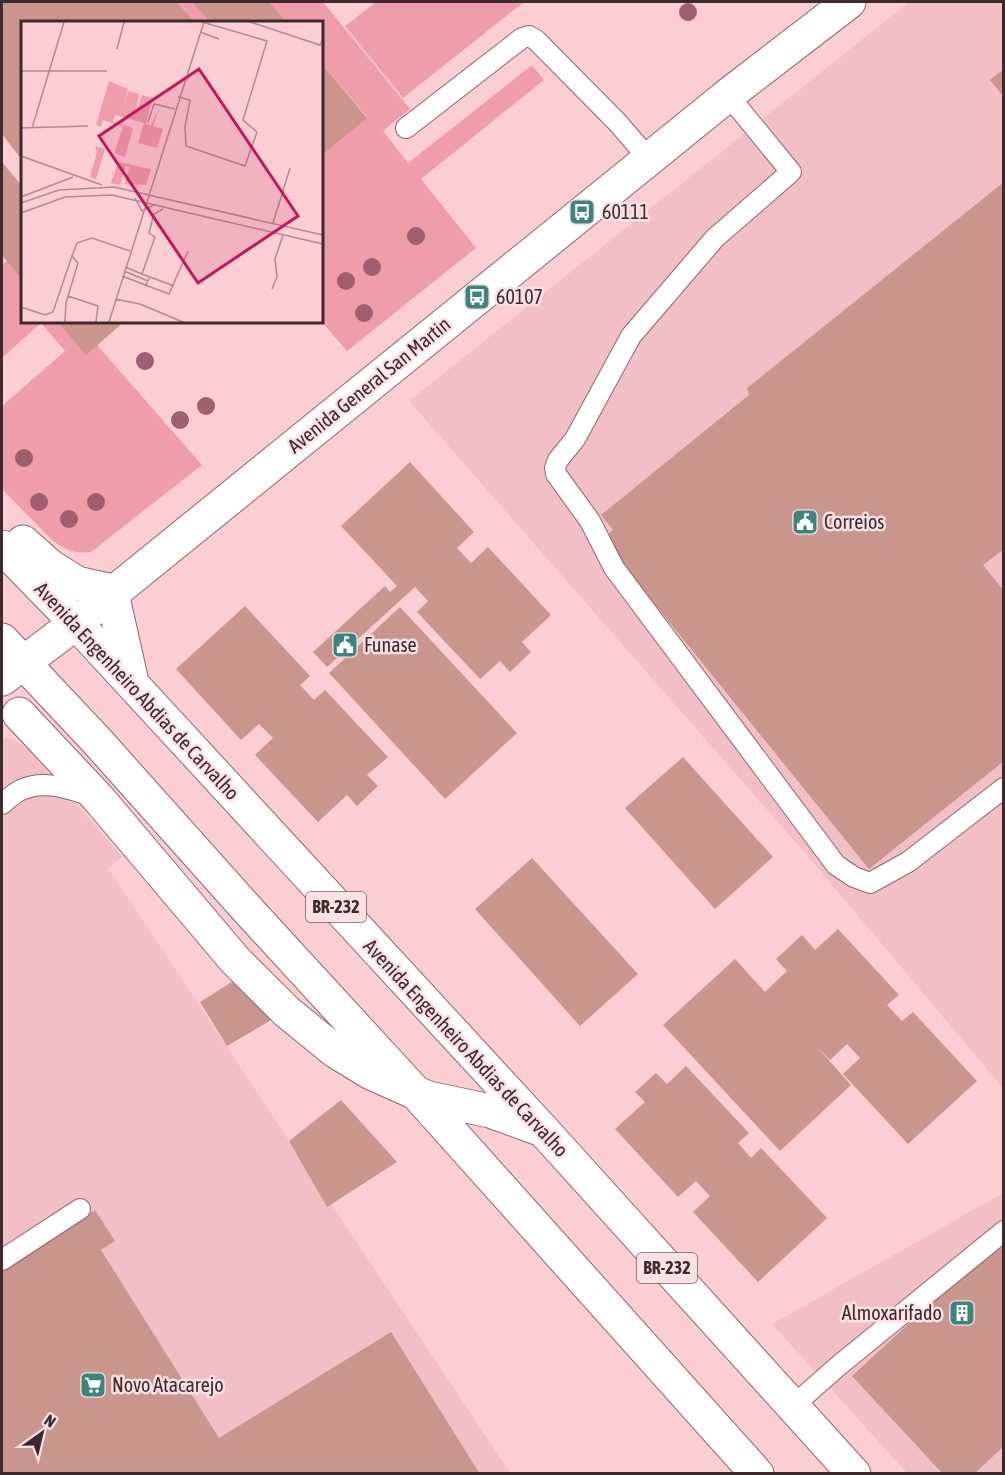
<svg xmlns="http://www.w3.org/2000/svg" width="1005" height="1475" font-family="'Asap Condensed',sans-serif">
<style>
.built{fill:#f2bfc6}
.green{fill:#ee9da9}
.building{fill:#c9958c}
.lines{fill:none;stroke-linecap:round;stroke-linejoin:round}
.service-casing{stroke:#94626a;stroke-width:22}
.primary-casing{stroke:#94626a;stroke-width:35}
.trunk-casing{stroke:#94626a;stroke-width:35}
.service{stroke:#fff;stroke-width:20}
.primary{stroke:#fff;stroke-width:33}
.trunk{stroke:#fff;stroke-width:33}
.tree{fill:#9f5f70}
.labels{text-anchor:middle;stroke-width:5;stroke-linejoin:round;paint-order:stroke}
.shield{fill:#f9e1e4;stroke:#766063;stroke-width:1.5}
.shield-label{font-size:18px;font-weight:bold;fill:#3e292c}
.poi-label{font-size:20px;fill:#3e292c;stroke:#f9e1e4;text-anchor:start}
.street-label{font-size:20px;fill:#3e292c;stroke:#f9e1e4}
.inset-road{fill:none;stroke:#af8c90;stroke-width:1.5}
.view{fill:#c2185b;fill-opacity:0.15;stroke:#c2185b;stroke-width:3}
.inset-edge{fill:none;stroke:#3e292c;stroke-width:3}
</style>
<rect width="100%" height="100%" fill="#fbced3"/>
<!-- built -->
<path class="built" d="M909 2H1003V1088L805 853 409 401Z
M10 738 21 744 34 754 122 857 108 868 510 1473H2V739Z
M1003 1193V1473H907L772 1324Z"/>
<!-- green -->
<path class="green" d="M177 2H192L210 22H194Z
M269 2H323L410 109 383 131 408 163 532 65 544 80 421 179 476 248 347 351 321 321V156L367 117 321 63V22H287Z
M376 2H524L403 98 345 26Z
M7 261 22 280V321H57L97 345 202 465 91 552C73 554 66 550 52 540L2 489V406L65 351 41 323 2 358V265Z"/>
<!-- building -->
<path class="building" d="M2 2H177L194 22H22V160L2 134Z
M192 2H269L287 22H210Z
M321 63 367 118 321 156Z
M1004 69V97L990 80Z
M2 162 22 186V280L2 255Z
M1004 182V549L983 565 1004 591V761L869 869 602 539 613 530 601 515 749 395 747 388Z
M57 321H125L86 355Z
M410 462 474 532 457 548 471 563 488 547 551 615 522 642 531 652 510 672 500 661 480 679 417 612 428 601 415 587 327 667 313 652 385 586 390 592 397 586 341 526Z
M245 606 310 676 300 685 314 700 325 690 388 757 367 775 378 786 357 806 347 795 318 822 255 755 273 738 259 724 241 740 176 669Z
M400 607 517 733 445 799 329 673Z
M683 757 773 857 715 909 625 808Z
M532 858 638 974 580 1026 475 909Z
M838 929 899 995 887 1005 902 1021 913 1012 977 1081 908 1144 843 1074 860 1058 847 1044 830 1060 816 1046 851 1085 780 1151 663 1025 735 959 765 992 787 971 776 959 802 935 815 950Z
M243 975 278 1016 227 1046 200 1002Z
M686 1066 749 1133 738 1143 751 1158 761 1148 827 1218 758 1282 693 1212 710 1196 696 1181 678 1197 615 1129 645 1102 635 1092 656 1073 667 1084Z
M341 1100 397 1162 327 1207 289 1141Z
M95 1210 115 1241 101 1250 219 1438 391 1332 480 1474H2V1270Z
M996 1243 1004 1251V1446L974 1474H943L852 1376Z"/>
<g class="lines">
<!-- service casing -->
<g class="service-casing">
<path id="service" d="M728 95 791 172 715 238 631 336 575 439 558 460 555 468 556 474 590 521 614 568 836 865 854 877 870 883 908 862 1004 788
M406 128 522 38 529 36 536 40 617 122 649 159
M2 804C8 799 14 793 21 790 44 779 69 789 92 796
M2 1260 80 1209
M793 1406 837 1367 1004 1231"/>
</g>
<!-- primary casing -->
<g class="primary-casing">
<path id="primary" d="M2 679 76 623 728 95 849 2"/>
</g>
<!-- trunk casing -->
<g class="trunk-casing">
<path id="trunk" d="M23 542 50 566 77 583 113 591 114 602 132 682
M2 547 76 623 542 1129 854 1474
M2 640 97 741 247 909 416 1093 757 1474
M19 714 98 798 235 960 286 1011 335 1051 371 1073 416 1093 429 1098 490 1111 537 1128"/>
</g>
<!-- service -->
<use href="#service" class="service"/>
<!-- primary -->
<use href="#primary" class="primary"/>
<!-- trunk -->
<use href="#trunk" class="trunk"/>
</g>
<!-- trees -->
<g class="tree">
<circle cx="688" cy="12" r="9"/>
<circle cx="416" cy="236" r="9"/>
<circle cx="372" cy="267" r="9"/>
<circle cx="346" cy="281" r="9"/>
<circle cx="364" cy="313" r="9"/>
<circle cx="145" cy="361" r="9"/>
<circle cx="206" cy="406" r="9"/>
<circle cx="180" cy="420" r="9"/>
<circle cx="24" cy="458" r="9"/>
<circle cx="39" cy="502" r="9"/>
<circle cx="96" cy="502" r="9"/>
<circle cx="69" cy="519" r="9"/>
</g>
<!-- icons -->
<defs>
<g id="bus-square" transform="scale(1.35)"><rect x="-9" y="-9" width="18" height="18" rx="4" fill="#3d847f" stroke="#f9e1e4"/><path d="M-5-6H5V4H4V6H2V4H-2V6H-4V4H-5ZM-3.5-4V0h7V-4ZM-3.5 1.2v1.5H-2V1.2ZM2 1.2v1.5H3.5V1.2Z" fill="#fff"/></g>
<g id="civic-square" transform="scale(1.35)"><rect x="-9" y="-9" width="18" height="18" rx="4" fill="#3d847f" stroke="#f9e1e4"/><path d="M-.6-6.5H3V-4.5H.6V-3L4-1V1h2V6H-6V1h2V-1L-.6-3ZM-1.2 2.5V6h2.4V2.5Z" fill="#fff"/></g>
<g id="building-square" transform="scale(1.35)"><rect x="-9" y="-9" width="18" height="18" rx="4" fill="#3d847f" stroke="#f9e1e4"/><path d="M-4-6H4V6H1V3H-1V6H-4ZM-2.5-4.3h1.7v1.8h-1.7ZM.8-4.3h1.7v1.8H.8ZM-2.5-1h1.7V.8h-1.7ZM.8-1h1.7V.8H.8Z" fill="#fff"/></g>
<g id="supermarket-square" transform="scale(1.35)"><rect x="-9" y="-9" width="18" height="18" rx="4" fill="#3d847f" stroke="#f9e1e4"/><path d="M-6-5.5h2.5l.6 2H6L4.5 2H-2.5L-4.4-4H-6ZM-1.5 3.2a1.3 1.3 0 1 0 .1 0ZM3 3.2a1.3 1.3 0 1 0 .1 0Z" fill="#fff"/></g>
</defs>
<g fill-rule="evenodd">
<use href="#bus-square" x="582" y="212"/>
<use href="#bus-square" x="477" y="297"/>
<use href="#civic-square" x="805" y="522"/>
<use href="#civic-square" x="345" y="645"/>
<use href="#building-square" x="962" y="1313"/>
<use href="#supermarket-square" x="93" y="1385"/>
</g>
<g class="labels">
<!-- shield labels -->
<g class="shield">
<rect x="306" y="892" width="60" height="30" rx="4.5"/>
<rect x="637" y="1253" width="60" height="30" rx="4.5"/>
</g>
<g class="shield-label">
<text x="336" y="913">BR-232</text>
<text x="667" y="1274">BR-232</text>
</g>
<!-- poi labels -->
<g class="poi-label">
<text x="602" y="219">60111</text>
<text x="496" y="304">60107</text>
<text x="824" y="529">Correios</text>
<text x="364" y="652">Funase</text>
<text x="942" y="1320" text-anchor="end">Almoxarifado</text>
<text x="112" y="1392">Novo Atacarejo</text>
</g>
<!-- street labels -->
<g class="street-label">
<text transform="translate(369 385) rotate(-39)" y="7">Avenida General San Martin</text>
<text transform="translate(137 691) rotate(47)" y="7">Avenida Engenheiro Abdias de Carvalho</text>
<text transform="translate(466 1048) rotate(47)" y="7">Avenida Engenheiro Abdias de Carvalho</text>
</g>
</g>
<!-- overview -->
<g transform="translate(21 21)">
<rect width="302" height="302" fill="#fbced3"/>
<path d="M88 60 107 68 100 91 107 70 118 73 114 95 121 74 132 77 125 103 130 104 138 87 132 105 142 108 136 127 117 122 123 102 94 94 92 101 112 107 104 136 93 132 102 106 82 99 80 106 75 104ZM74 125 84 128 75 158 69 156 76 131ZM97 141 130 148 125 164 104 163 108 146 105 145 99 164 90 162Z" fill="#ee9da9"/>
<path class="inset-road" d="M229 1 299 24 302 19M179 11 198 18M96 28 103 1M0 50H86M157 76 169 79 164 106 165 125 224 145 236 111 222 99 246 20 181 1M127 101 133 83 154 88M0 107 67 105M11 107 43 1M0 135 81 164M0 176 52 156M114 177 121 190 135 183M0 182 38 169 93 166 302 214M0 192 44 176 91 174 302 223M252 202 269 147M104 246 121 253M103 250 127 260M101 255 148 273 167 230M129 256 153 265M124 265 129 256 121 253 134 216 128 212 130 204 133 193 142 188M251 268 256 256 254 238 262 214M47 275 77 285 75 301M94 278 119 283 162 301M0 286 24 294 32 291 51 235M44 301 45 282 57 242 51 235 56 222 71 217 109 230M88 301 183 1"/>
<path class="view" d="M178 48 277 195 177 262 78 115Z"/>
<rect width="302" height="302" class="inset-edge"/>
</g>
<!-- border -->
<rect width="1005" height="1475" fill="none" stroke="#3e292c" stroke-width="6"/>
<!-- north arrow -->
<g transform="translate(42 1433) rotate(34)" stroke="#f9e1e4" stroke-width="4.5" paint-order="stroke">
<path d="M0-4.5L10 22L0 15L-10 22Z" fill="#3e292c"/>
<text y="-9" font-size="16" font-weight="bold" text-anchor="middle" fill="#3e292c">N</text>
</g>
</svg>
